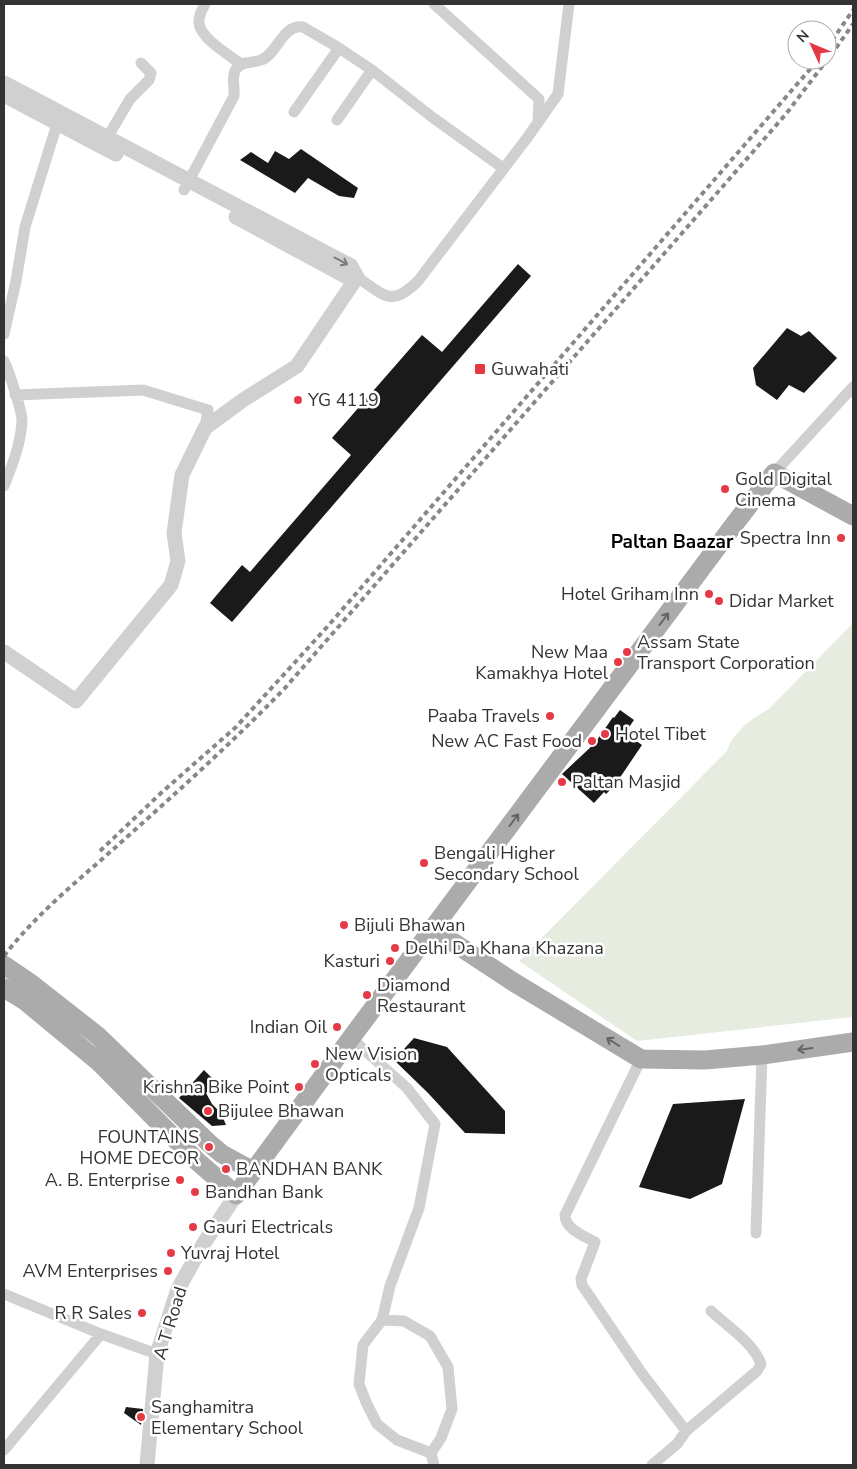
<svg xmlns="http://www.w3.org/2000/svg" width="857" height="1469" font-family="'Nunito Sans',sans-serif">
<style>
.green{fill:#e6ecdf}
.building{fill:#1a1a1a}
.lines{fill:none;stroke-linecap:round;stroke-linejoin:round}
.minor{stroke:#d0d0d0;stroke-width:11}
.tertiary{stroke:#d0d0d0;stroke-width:15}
.primary{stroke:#ababab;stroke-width:19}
.rail{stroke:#888;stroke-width:4;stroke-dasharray:5 4;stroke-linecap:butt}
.oneway{stroke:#7a7a7a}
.oneway2{stroke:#636363}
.poi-dot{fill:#e63946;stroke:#fff;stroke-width:2}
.labels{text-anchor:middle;stroke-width:5;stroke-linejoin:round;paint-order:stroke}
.poi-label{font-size:18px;fill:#333;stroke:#fff;text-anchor:start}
.street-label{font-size:18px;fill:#333;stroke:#fff}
.neighbourhood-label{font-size:19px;font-weight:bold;fill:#000;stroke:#fff}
</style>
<rect width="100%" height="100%" fill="#fff"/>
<!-- green -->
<path class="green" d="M853 623V1017L637 1041 519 961 727 751C732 733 753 717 769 709Z"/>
<!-- building -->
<path class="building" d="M301 149 358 188 354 198 339 196 308 178 295 193 240 160 251 152 268 163 275 151 289 159Z
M518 264 531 276 232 622 210 603 242 565 250 572 351 455 332 438 422 335 442 352Z
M787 328 801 336 809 331 837 358 804 393 789 385 777 400 756 385 753 368Z
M620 710 634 720 625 733 642 745 619 779 620 780 606 794 604 792 594 803 562 774 595 743 613 717 614 718Z
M414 1038 447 1047 505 1111V1134L465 1133 428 1093 394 1060Z
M204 1070 217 1083 206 1093 212 1104 221 1113 226 1125 212 1126 179 1098Z
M745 1099 722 1184 690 1199 639 1187 673 1104Z
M126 1407 143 1409 141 1425 124 1413Z"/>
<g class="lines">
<!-- minor -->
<path class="minor" d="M205 4C202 10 198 16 199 23 200 38 229 55 241 64
M434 4 539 99 538 122
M294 112 339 48
M337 120 372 70
M107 138 130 99 149 80 151 73 141 63
M184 190 234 96C235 87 231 77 236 69 243 60 252 64 261 60 277 55 282 24 303 27L339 48 372 70 432 117 503 168
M357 277C384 295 391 308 418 281L527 138 558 94 569 4
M4 334 16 281 25 227 57 124
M4 361C9 371 22 411 22 421 21 443 12 466 4 486
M15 395 143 390 208 410 205 428
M774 473 853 387
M351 1038 407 1088 435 1124 419 1208 390 1286 382 1320 363 1345 359 1384 366 1402 377 1424 397 1440 431 1453 434 1465
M641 1059 565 1215C565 1229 584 1236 595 1242L581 1279 582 1285 641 1372 686 1431 677 1444 652 1465
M756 1233 762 1055
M4 1294 101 1334 157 1354
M382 1320 404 1321 430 1336 448 1367 452 1409 441 1438 431 1453
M686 1431 757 1371 761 1364C753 1342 727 1326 711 1311
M4 1450 101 1334"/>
<!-- tertiary -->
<path class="tertiary" d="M4 83 351 266 357 277
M4 95 116 154
M236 217 345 276 357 277
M4 652 76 701 171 585 178 561 174 533 182 475 205 428 243 400 297 366 357 277
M147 1465 157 1354 178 1289 204 1243 236 1195"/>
<!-- primary -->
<path class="primary" d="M433 929 515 983 641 1059 705 1060 762 1055 853 1042
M4 965 29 982 98 1036 210 1144 222 1154 253 1171
M4 988 25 1001 100 1063 197 1161 236 1195 351 1038 736 522 774 473 853 516"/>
<!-- rail -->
<path class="rail" d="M827 48 853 10
M836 48 853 24
M100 851 161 793 236 727 328 626 818 60
M4 956C36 914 79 880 118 845 175 794 232 743 285 688L786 114 827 60"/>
</g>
<!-- one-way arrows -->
<defs><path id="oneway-shaft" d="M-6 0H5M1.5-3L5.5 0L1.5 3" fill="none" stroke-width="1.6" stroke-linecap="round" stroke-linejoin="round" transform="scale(1.25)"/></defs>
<use class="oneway" href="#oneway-shaft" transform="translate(341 261) rotate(28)"/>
<g class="oneway2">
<use href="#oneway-shaft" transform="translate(664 619) rotate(-53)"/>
<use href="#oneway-shaft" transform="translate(514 820) rotate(-53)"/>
<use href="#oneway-shaft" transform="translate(613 1042) rotate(-148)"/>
<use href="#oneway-shaft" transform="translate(805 1049) rotate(172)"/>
</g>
<!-- markers -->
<g class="poi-dot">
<rect x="474" y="363" width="12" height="12" rx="2.5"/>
<circle cx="298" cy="400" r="5"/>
<circle cx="725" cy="489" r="5"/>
<circle cx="841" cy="538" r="5"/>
<circle cx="709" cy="594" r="5"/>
<circle cx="719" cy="601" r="5"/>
<circle cx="627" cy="652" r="5"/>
<circle cx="618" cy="662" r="5"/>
<circle cx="550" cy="716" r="5"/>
<circle cx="605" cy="734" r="5"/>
<circle cx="592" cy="741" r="5"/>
<circle cx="562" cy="782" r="5"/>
<circle cx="424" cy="863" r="5"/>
<circle cx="344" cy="925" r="5"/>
<circle cx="395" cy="948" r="5"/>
<circle cx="390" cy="961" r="5"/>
<circle cx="367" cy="995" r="5"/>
<circle cx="337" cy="1027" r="5"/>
<circle cx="315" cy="1064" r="5"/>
<circle cx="299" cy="1087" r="5"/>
<circle cx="208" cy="1111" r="5"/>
<circle cx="209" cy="1147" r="5"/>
<circle cx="226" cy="1169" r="5"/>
<circle cx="180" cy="1180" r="5"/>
<circle cx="195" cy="1192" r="5"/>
<circle cx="193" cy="1227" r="5"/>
<circle cx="171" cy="1253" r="5"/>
<circle cx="168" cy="1271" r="5"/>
<circle cx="142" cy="1313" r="5"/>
<circle cx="141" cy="1417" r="5"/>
</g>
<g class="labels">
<!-- poi labels -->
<g class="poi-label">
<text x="491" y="375">Guwahati</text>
<text x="308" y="406">YG 4119</text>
<text x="735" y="485">Gold Digital<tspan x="735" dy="21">Cinema</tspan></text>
<text x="831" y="544" text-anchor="end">Spectra Inn</text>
<text x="699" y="600" text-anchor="end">Hotel Griham Inn</text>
<text x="729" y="607">Didar Market</text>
<text x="637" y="648">Assam State<tspan x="637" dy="21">Transport Corporation</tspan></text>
<text x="608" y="658" text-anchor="end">New Maa<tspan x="608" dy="21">Kamakhya Hotel</tspan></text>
<text x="540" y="722" text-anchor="end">Paaba Travels</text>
<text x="615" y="740">Hotel Tibet</text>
<text x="582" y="747" text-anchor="end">New AC Fast Food</text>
<text x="572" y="788">Paltan Masjid</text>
<text x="434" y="859">Bengali Higher<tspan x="434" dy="21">Secondary School</tspan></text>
<text x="354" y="931">Bijuli Bhawan</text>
<text x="405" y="954">Delhi Da Khana Khazana</text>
<text x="380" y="967" text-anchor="end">Kasturi</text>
<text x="377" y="991">Diamond<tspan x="377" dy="21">Restaurant</tspan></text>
<text x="327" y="1033" text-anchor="end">Indian Oil</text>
<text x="325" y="1060">New Vision<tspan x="325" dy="21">Opticals</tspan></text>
<text x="289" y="1093" text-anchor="end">Krishna Bike Point</text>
<text x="218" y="1117">Bijulee Bhawan</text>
<text x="199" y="1143" text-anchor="end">FOUNTAINS<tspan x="199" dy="21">HOME DECOR</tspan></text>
<text x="236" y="1175">BANDHAN BANK</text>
<text x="170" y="1186" text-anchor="end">A. B. Enterprise</text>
<text x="205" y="1198">Bandhan Bank</text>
<text x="203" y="1233">Gauri Electricals</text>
<text x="181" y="1259">Yuvraj Hotel</text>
<text x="158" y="1277" text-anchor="end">AVM Enterprises</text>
<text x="132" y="1319" text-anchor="end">R R Sales</text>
<text x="151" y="1413">Sanghamitra<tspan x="151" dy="21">Elementary School</tspan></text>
</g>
<!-- street labels -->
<g class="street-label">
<text transform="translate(170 1323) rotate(-73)" y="6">A T Road</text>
</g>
<!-- neighbourhood labels -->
<g class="neighbourhood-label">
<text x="672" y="548">Paltan Baazar</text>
</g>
</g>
<!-- border -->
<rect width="857" height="1469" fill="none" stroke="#333333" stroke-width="10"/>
<!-- north arrow -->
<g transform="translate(812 45) rotate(314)"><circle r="24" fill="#ffffff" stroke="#adadad"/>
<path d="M0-4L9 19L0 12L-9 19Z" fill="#e63946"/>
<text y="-8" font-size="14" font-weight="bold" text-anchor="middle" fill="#333333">N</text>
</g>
</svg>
